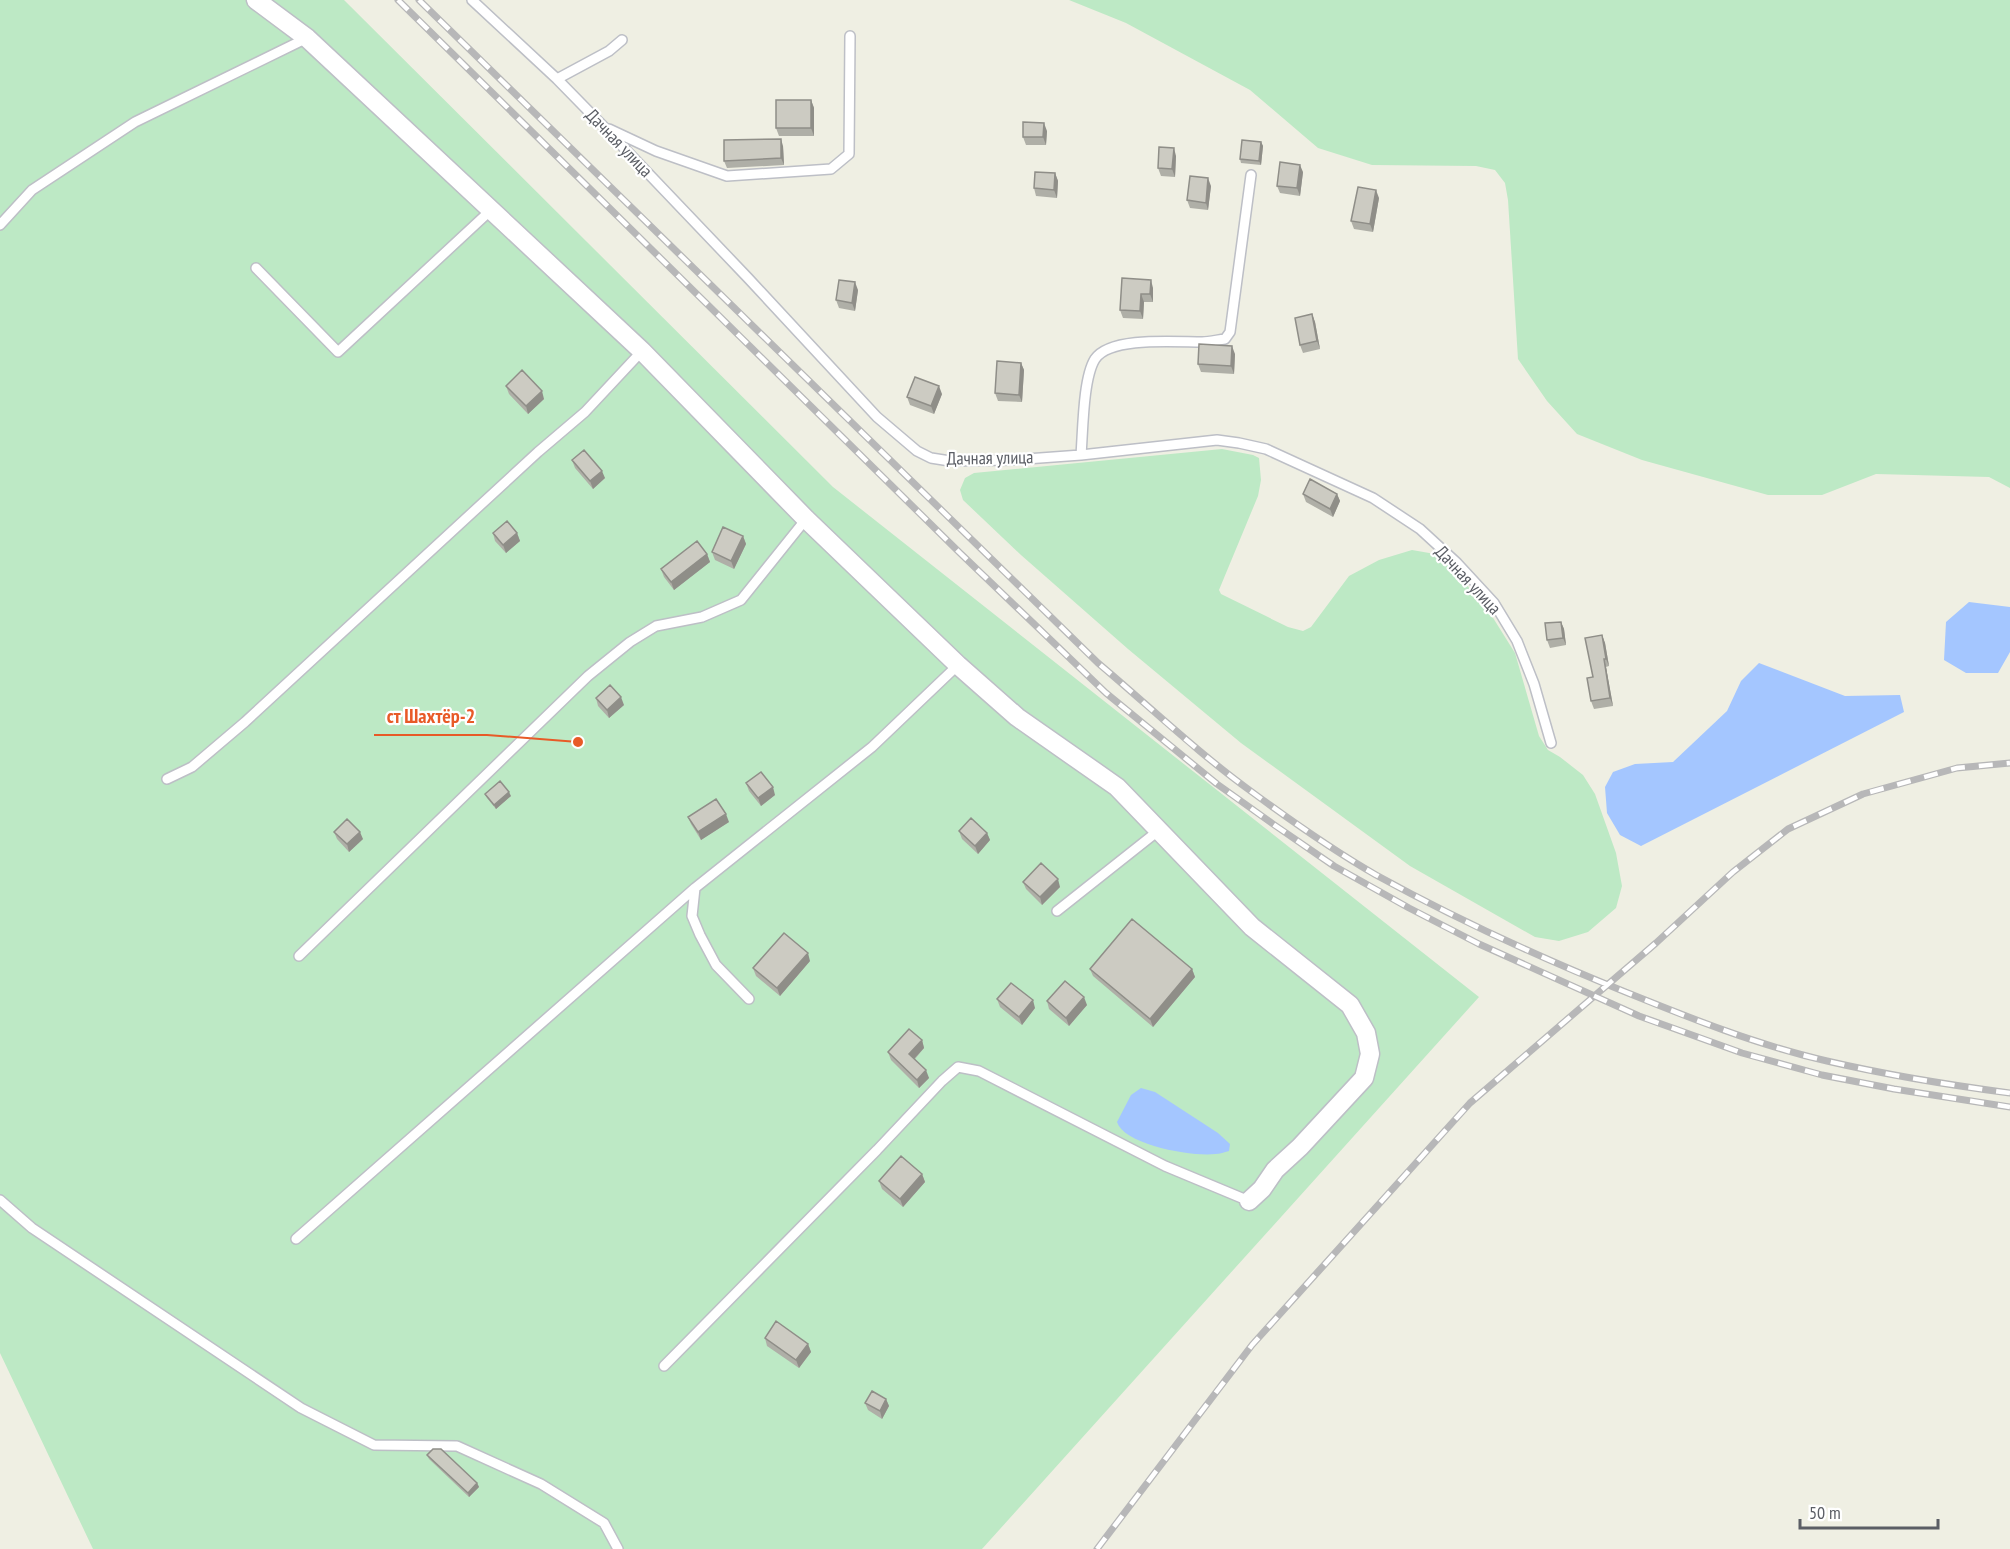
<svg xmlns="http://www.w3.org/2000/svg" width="2010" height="1549" font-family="'PT Sans Narrow',sans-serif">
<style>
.green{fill:#bde9c5}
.water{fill:#a4c6ff}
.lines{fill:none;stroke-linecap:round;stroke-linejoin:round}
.service-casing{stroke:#bdbfc6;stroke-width:12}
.minor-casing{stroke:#bdbfc6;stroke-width:21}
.service{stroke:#fff;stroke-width:9}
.minor{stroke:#fff;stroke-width:18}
.rail-casing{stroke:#b7b7b8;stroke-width:7}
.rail{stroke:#fff;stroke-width:4.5;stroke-dasharray:14;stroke-linecap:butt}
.wall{fill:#afafa7}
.shaded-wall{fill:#8f8e88}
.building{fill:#cccbc2;stroke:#8f8e88;stroke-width:1.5}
.labels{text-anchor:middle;stroke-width:4.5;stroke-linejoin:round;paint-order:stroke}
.street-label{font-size:18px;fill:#5b5e65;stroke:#fff}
.leader{fill:none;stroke:#e85a27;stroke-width:2}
.callout-dot{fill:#e85a27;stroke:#fff;stroke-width:2}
.callout-label{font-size:20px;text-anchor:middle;font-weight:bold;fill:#e85a27;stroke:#fff;stroke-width:4.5;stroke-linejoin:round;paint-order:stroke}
</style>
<rect width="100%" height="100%" fill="#efefe3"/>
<!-- green -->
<path class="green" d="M0 0H344L833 487 1479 997 982 1549H93L0 1353Z
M1069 0H2010V488L1989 477 1876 474 1822 495H1768L1642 460 1577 434 1547 401 1518 359 1508 200 1505 183 1495 170 1476 166 1372 165 1318 148 1250 90 1126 23Z
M1222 449 1253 455 1259 458 1261 480 1258 496 1219 590 1221 594 1288 627 1303 631 1311 627 1349 576 1379 560 1412 550 1435 554 1455 571 1490 613 1515 653 1539 736 1548 750 1560 757 1583 775 1595 794 1616 853 1622 886 1616 908 1588 932 1559 941 1535 937 1410 866 1241 743 1128 649 1021 555 963 500 960 490 965 478 974 473Z"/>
<!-- water -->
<path class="water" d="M1969 602 2010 607V652L1998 673H1966L1944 660 1946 622Z
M1759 663 1845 696 1900 695 1904 712 1641 846 1620 835 1607 813 1605 787 1613 772 1635 764 1673 762 1727 711 1741 681Z
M1141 1088 1155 1092 1218 1133 1230 1144 1229 1151C1224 1152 1220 1154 1215 1154 1193 1157 1124 1145 1117 1122L1131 1095Z"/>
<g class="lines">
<!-- service casing -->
<g class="service-casing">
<path id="service" d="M472 0 557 79 604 127 748 278 877 417 917 451 931 458 950 461 1013 460 1081 455 1217 440 1239 443 1266 449 1373 498 1420 529 1457 563 1494 603 1517 641 1534 684 1551 743
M557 79 609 51 622 40
M609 129 656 151 727 176 831 169 849 154 850 36
M0 225 32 190 135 122 307 38
M256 268 338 352 491 210
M1081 455C1083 430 1083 378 1095 359 1110 336 1177 342 1202 342 1209 342 1217 340 1225 339L1230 332 1251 175
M167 779 192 767 245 722 538 452 585 412 642 351
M1057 911 1158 831
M299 956 588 676 630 642 656 626 702 617 741 600 806 519
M749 999 716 965 700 935 692 916 695 888 872 747 958 665
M0 1200 32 1228 301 1408 374 1445 457 1446 541 1484 604 1523 618 1549
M296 1239 695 888
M664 1366 877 1150 942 1081 958 1067 979 1071 1165 1166 1249 1201"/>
</g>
<!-- minor casing -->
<g class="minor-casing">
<path id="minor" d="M256 0 307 38 642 351 806 519 958 665 1017 717 1117 787 1252 927 1350 1005 1366 1033 1370 1054 1364 1078 1300 1147 1275 1170 1262 1189 1249 1201"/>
</g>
<!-- service -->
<use href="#service" class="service"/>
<!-- minor -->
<use href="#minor" class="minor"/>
<!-- rail casing -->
<g class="rail-casing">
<path id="rail" d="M398 0 960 553 1106 693 1217 784 1273 824 1334 866 1409 908 1479 944 1639 1016 1742 1053 1822 1075 1894 1089 2010 1107
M419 0 1098 663C1149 706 1198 753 1252 792 1290 820 1336 852 1376 875 1456 919 1539 957 1623 991 1690 1018 1757 1045 1827 1061 1887 1075 1949 1085 2010 1093
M1097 1549 1252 1345 1470 1103 1656 943 1733 872 1788 829 1863 794 1957 768 2010 763"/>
</g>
<!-- rail -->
<use href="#rail" class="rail"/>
</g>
<!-- wall -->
<path class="wall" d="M811 100 814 108V136H779L776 128Z
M1047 131 1046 145H1026L1023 137Z
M1261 142 1263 146 1261 165 1241 163 1240 159Z
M783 146 784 165 727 168 724 161Z
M1176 156 1175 177 1161 176 1158 168Z
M1303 172 1300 196 1280 193 1277 186Z
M1055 173 1058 181 1057 198 1036 196 1034 188Z
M1211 186 1208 210 1190 208 1187 200Z
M1379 198 1373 232 1354 229 1351 221Z
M1122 278 1153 288V302H1144L1143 319 1123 318 1120 310Z
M858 290 855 311 839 308 836 300Z
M1312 314 1315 322 1320 349 1303 353 1300 345Z
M1235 354 1234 374 1201 372 1198 364Z
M1021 363 1024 370 1022 402 998 401 995 393Z
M506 386 544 399 528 414 509 394Z
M942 394 934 414 910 405 907 397Z
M572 460 605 478 593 489 575 468Z
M1303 494H1337L1340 501 1333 517 1306 502Z
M493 533H517L520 541 506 553 495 541Z
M743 536 746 544 734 569 715 560 712 552Z
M707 554 710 562 674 590 664 577 661 569Z
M1561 622 1564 629 1566 645 1550 648 1547 640Z
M1602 635 1605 643 1609 666 1606 667 1613 706 1594 709 1591 701 1593 677Z
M596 698 624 705 609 718 598 706Z
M746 783 775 795 761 806 749 791Z
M485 794 511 796 496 809 487 798Z
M688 817 729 822 701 840 691 824Z
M959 831 987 833 990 840 978 854 962 839Z
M334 832 363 839 349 852 337 839Z
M1023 882 1060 887 1042 905 1026 889Z
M810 961 780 996 756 976 753 968Z
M1090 969H1192L1195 977 1153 1027 1093 976Z
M997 999 1035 1008 1022 1025 1000 1007Z
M1047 1001 1087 1005 1069 1026 1049 1009Z
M922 1040 924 1048 915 1059 929 1078 919 1088 891 1060 888 1052Z
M922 1174 925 1182 903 1207 882 1189 879 1181Z
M765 1338 808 1344 811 1352 799 1368 767 1346Z
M886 1399 889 1406 882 1419 868 1410 865 1403Z
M427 1455 477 1483 479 1487 469 1497 429 1459Z"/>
<!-- shaded-wall -->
<path class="shaded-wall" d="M811 100 814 108V136L811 128Z
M1044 123 1047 131 1046 145 1043 137Z
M781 139 783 146 784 165 781 158Z
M1261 142 1263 146 1261 165 1259 161Z
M1174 148 1176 156 1175 177 1172 169Z
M1300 165 1303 172 1300 196 1297 188Z
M1055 173 1058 181 1057 198 1054 190Z
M1208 178 1211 186 1208 210 1206 203Z
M1376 190 1379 198 1373 232 1370 224Z
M1151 280 1153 288V302L1150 294Z
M855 282 858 290 855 311 852 303Z
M1141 294 1144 302 1143 319 1140 311Z
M1312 314 1315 322 1320 349 1317 341Z
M1232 346 1235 354 1234 374 1231 366Z
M1021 363 1024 370 1022 402 1019 395Z
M939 386 942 394 934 414 931 406Z
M542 391 544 399 528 414 526 406Z
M602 471 605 478 593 489 590 481Z
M1337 494 1340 501 1333 517 1330 509Z
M517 533 520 541 506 553 503 545Z
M743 536 746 544 734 569 731 561Z
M707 554 710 562 674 590 671 582Z
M1561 622 1564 629 1566 645 1563 638Z
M1602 635 1605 643 1609 666 1606 659Z
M1604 659 1606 667 1613 706 1610 698Z
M621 697 624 705 609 718 607 710Z
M773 787 775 795 761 806 758 798Z
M509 792 511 796 496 809 494 805Z
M726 814 729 822 701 840 698 832Z
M360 832 363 839 349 852 347 844Z
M987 833 990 840 978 854 975 846Z
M1058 879 1060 887 1042 905 1040 897Z
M808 953 810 961 780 996 777 988Z
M1192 969 1195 977 1153 1027 1150 1019Z
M1084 997 1087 1005 1069 1026 1066 1018Z
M1033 1000 1035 1008 1022 1025 1019 1017Z
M922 1040 924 1048 912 1061 909 1054Z
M926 1070 929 1078 919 1088 917 1080Z
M922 1174 925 1182 903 1207 900 1199Z
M808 1344 811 1352 799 1368 796 1360Z
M886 1399 889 1406 882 1419 880 1411Z
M477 1483 479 1487 469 1497 468 1493Z"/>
<!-- building -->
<path class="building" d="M776 100H811V128H776Z
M1023 122 1044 123 1043 137H1023Z
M781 139V158L724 161V140Z
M1242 140 1261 142 1259 161 1240 159Z
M1159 147 1174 148 1172 169 1158 168Z
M1280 162 1300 165 1297 188 1277 186Z
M1035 172 1055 173 1054 190 1034 188Z
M1190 176 1208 178 1206 203 1187 200Z
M1358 187 1376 190 1370 224 1351 221Z
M1122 278 1151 280 1150 294H1141L1140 311 1120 310Z
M839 280 855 282 852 303 836 300Z
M1312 314 1317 341 1300 345 1295 318Z
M1199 344 1232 346 1231 366 1198 364Z
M997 361 1021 363 1019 395 995 393Z
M522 370 542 391 526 406 506 386Z
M915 377 939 386 931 406 907 397Z
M584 450 602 471 590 481 572 460Z
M1310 479 1337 494 1330 509 1303 494Z
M507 521 517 533 503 545 493 533Z
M723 527 743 536 731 561 712 552Z
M697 541 707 554 671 582 661 569Z
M1561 622 1563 638 1547 640 1545 623Z
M1602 635 1606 659H1604L1610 698 1591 701 1587 678 1593 677 1585 638Z
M610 685 621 697 607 710 596 698Z
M761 772 773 787 758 798 746 783Z
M500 781 509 792 494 805 485 794Z
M716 799 726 814 698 832 688 817Z
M971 818 987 833 975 846 959 831Z
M347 819 360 832 347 844 334 832Z
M1041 863 1058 879 1040 897 1023 882Z
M1132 919 1192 969 1150 1019 1090 969Z
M784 933 808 953 777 988 753 968Z
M1065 981 1084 997 1066 1018 1047 1001Z
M1011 983 1033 1000 1019 1017 997 999Z
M909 1029 922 1040 909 1054 926 1070 917 1080 888 1052Z
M901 1156 922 1174 900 1199 879 1181Z
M776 1321 808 1344 796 1360 765 1338Z
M872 1391 886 1399 880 1411 865 1403Z
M433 1449H441L477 1483 468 1493 427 1455Z"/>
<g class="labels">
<!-- street labels -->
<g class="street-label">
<text transform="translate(619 143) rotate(46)" y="6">Дачная улица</text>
<text transform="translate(990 458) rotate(-1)" y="6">Дачная улица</text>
<text transform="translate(1468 580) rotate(47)" y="6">Дачная улица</text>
</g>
</g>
<!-- callouts -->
<path class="leader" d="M578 742L487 735H374"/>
<circle class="callout-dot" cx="578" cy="742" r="6"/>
<g class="callout-label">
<text x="431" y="723">ст Шахтёр-2</text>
</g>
<!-- scale -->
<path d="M1800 1519v9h138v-9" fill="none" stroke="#5b5e65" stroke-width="3"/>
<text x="1809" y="1519" font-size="18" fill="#5b5e65" stroke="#ffffff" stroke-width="4.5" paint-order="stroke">50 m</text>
</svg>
